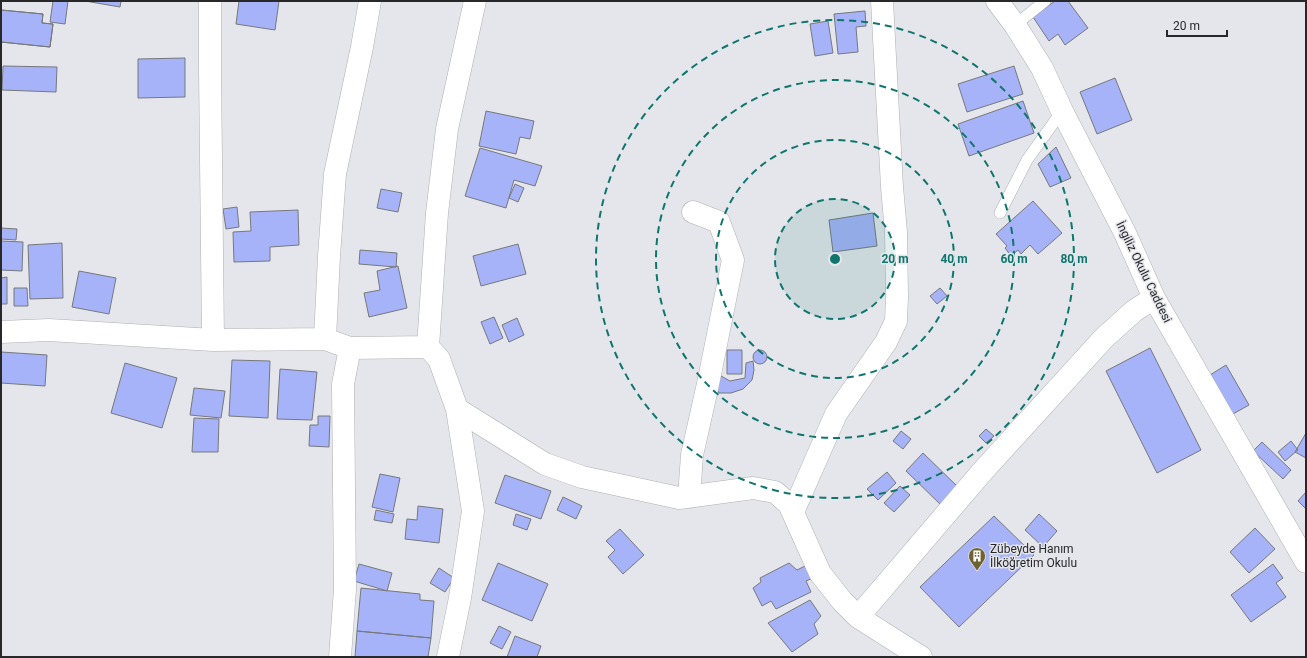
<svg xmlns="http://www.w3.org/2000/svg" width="1307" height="658" font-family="Roboto,sans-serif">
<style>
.building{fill:#a6b3f8;stroke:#77787c}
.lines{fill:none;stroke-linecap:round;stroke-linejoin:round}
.service-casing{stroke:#afb0b4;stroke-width:12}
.minor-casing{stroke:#afb0b4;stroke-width:23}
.service{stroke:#fff;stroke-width:11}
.minor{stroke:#fff;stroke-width:22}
.ring{fill:none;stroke:#0f766e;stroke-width:2;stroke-dasharray:7 5}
.labels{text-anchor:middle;stroke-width:3;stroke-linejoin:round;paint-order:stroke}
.street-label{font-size:12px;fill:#28282a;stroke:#e5e6eb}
.poi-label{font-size:12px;fill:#28282a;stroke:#e5e6eb;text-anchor:start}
.centre{fill:#0f766e;stroke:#e5e6eb;stroke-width:2}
.ring-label{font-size:12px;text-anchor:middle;font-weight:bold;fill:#0f766e;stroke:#e5e6eb;stroke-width:3;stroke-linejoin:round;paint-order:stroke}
</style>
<rect width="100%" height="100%" fill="#e5e6eb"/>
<!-- building -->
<path class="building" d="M53 1H68L65 24 50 22Z
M85 1H121L120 7Z
M239 1H279L275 30 236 24Z
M1055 1H1068L1088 28 1065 45 1058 34 1049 41 1033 17Z
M1 10 43 14 42 23 53 24 50 47 1 42Z
M1 10 43 14 42 23 53 24 50 47 1 42Z
M865 11 866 26 856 27 858 52 838 54 834 14Z
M828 21 833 53 815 56 810 24Z
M185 58V97L138 98V59Z
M3 66 57 67 56 92 2 90Z
M1014 66 1023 94 967 112 958 84Z
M1115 78 1132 120 1097 134 1080 92Z
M1023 101 1034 133 969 156 958 124Z
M486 111 534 121 530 139 520 137 516 154 479 146Z
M1056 147 1071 178 1050 187 1038 164Z
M480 148 542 166 535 186 514 180 506 208 465 196Z
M515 184 524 188 518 202 509 198Z
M381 189 402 193 398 212 377 208Z
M1033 201 1062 233 1038 254 1030 245 1021 254 1018 250 1011 256 1005 248 1007 246 996 234Z
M237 207 239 227 226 229 223 209Z
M298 210 299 245 270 247V261L234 262 233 232 251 231 250 212Z
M873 213 877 246 833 252 829 220Z
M1 228 17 229 16 240 1 239Z
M1 241 23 242 22 271 1 270Z
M62 243 63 298 30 299 28 245Z
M518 244 526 274 481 286 473 256Z
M360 250 397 253 396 267 359 264Z
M398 266 407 308 369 317 364 293 380 290 377 271Z
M79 271 116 278 109 314 72 307Z
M7 277V304H1V278Z
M14 288H27L28 306H14Z
M940 288 947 296 937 304 930 296Z
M494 317 503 338 490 344 481 322Z
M517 318 524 335 509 342 502 325Z
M1150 348 1201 450 1157 473 1106 371Z
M753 357a7 7 0 1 1 14 0a7 7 0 1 1-14 0Z
M727 350H742V374H727Z
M1 352 47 355 45 386 1 383Z
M232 360 270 361 268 418 229 416Z
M753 361 754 370 752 380 743 389 731 393H719L716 388 717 383 721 376 730 381 745 378 746 363Z
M125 363 177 378 162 428 111 413Z
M1226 365 1249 405 1233 414 1210 375Z
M280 369 317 372 312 420 277 419Z
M194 388 225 391 221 418 190 415Z
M318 416H330L329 447 309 446 310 425H318Z
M194 418 219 419 218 452H192Z
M986 429 994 436 986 443 979 436Z
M901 431 911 439 903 449 893 441Z
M1306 433V458L1295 452Z
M1291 441 1298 450 1285 461 1278 452Z
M1262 442 1291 470 1283 479 1253 451Z
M923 453 958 487 941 505 906 471Z
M887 472 896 483 878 500 867 489Z
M380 474 400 478 393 512 372 507Z
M505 475 551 491 541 519 495 503Z
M900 486 910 495 894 512 884 503Z
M1306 492V509L1298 501Z
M563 497 582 506 576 519 557 510Z
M418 506 443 509 439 543 405 539 407 519 417 520Z
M376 510 394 514 392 523 374 520Z
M516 514 531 519 527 530 513 525Z
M1039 514 1057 531 1043 547 1025 530Z
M994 516 1034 555 959 627 920 587Z
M1255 528 1275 549 1249 573 1230 552Z
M620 529 644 555 623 574 608 557 615 550 606 541Z
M498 563 548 584 532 621 482 600Z
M789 563 797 570 807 565 813 578 806 581 811 592 776 609 771 601 762 606 753 588 761 582 760 578Z
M359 564 392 573 387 591 354 581Z
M1273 564 1283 578 1276 583 1286 597 1251 622 1231 595Z
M439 568 454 578 445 592 430 583Z
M361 588 420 594V600L434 601 431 638 357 631Z
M810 600 821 616 814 624 818 634 792 652 768 623Z
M499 626 511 632 502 649 490 643Z
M357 631 431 638 428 657H355Z
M515 636 541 646 537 657H507Z"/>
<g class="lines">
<!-- service casing -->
<g class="service-casing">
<path id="service" d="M1015 25 1045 1
M1000 213 1027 160 1062 111"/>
</g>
<!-- minor casing -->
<g class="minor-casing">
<path id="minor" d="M210 1V69L213 340
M997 1 1015 25 1042 68 1062 111 1125 233 1154 298 1306 562
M1 332 49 330 213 340 325 339 350 348 428 347 439 359 457 409 473 511 460 598 448 657
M325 339 329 256 335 174 362 47 370 1
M428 347 437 213 447 129 475 1
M457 409 545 464 582 477 679 498 753 488 775 492 789 504 820 573 842 601 858 617 921 657
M689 497 692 455 708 384 733 260 719 222 693 212
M793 512 836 414 886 342 896 321 897 297 896 232 892 187 882 1
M858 617 982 472 1104 338 1134 311 1154 298
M340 657 345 589 343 384 350 348"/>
</g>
<!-- service -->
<use href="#service" class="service"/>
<!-- minor -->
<use href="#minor" class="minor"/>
</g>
<!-- distance rings -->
<circle cx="835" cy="259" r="60" fill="#0f766e" fill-opacity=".12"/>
<g class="ring">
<circle cx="835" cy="259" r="60"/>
<circle cx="835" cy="259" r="119"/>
<circle cx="835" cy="259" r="179"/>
<circle cx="835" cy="259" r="239"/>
</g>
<!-- icons -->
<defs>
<g id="building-pin" transform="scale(0.9)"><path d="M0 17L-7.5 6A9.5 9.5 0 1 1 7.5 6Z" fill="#6f622f" stroke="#e5e6eb"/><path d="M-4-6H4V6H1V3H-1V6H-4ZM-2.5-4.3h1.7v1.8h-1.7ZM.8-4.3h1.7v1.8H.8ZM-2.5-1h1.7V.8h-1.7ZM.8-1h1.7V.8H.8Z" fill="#fff"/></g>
</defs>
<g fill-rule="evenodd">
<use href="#building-pin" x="977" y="556"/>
</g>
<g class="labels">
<!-- street labels -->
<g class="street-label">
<text transform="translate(1144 272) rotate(64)" y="4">İngiliz Okulu Caddesi</text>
</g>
<!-- poi labels -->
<g class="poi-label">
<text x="990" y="553">Zübeyde Hanım<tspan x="990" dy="14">İlköğretim Okulu</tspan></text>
</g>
</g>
<circle cx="835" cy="259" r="6" class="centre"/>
<g class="ring-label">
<text x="895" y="263">20 m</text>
<text x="954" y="263">40 m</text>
<text x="1014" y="263">60 m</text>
<text x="1074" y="263">80 m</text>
</g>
<!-- border -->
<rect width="1307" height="658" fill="none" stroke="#28282a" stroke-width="4"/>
<!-- scale -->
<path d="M1167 30v6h60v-6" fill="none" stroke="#28282a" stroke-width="2"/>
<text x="1173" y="30" font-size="12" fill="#28282a" stroke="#e5e6eb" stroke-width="3" paint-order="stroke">20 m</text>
</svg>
